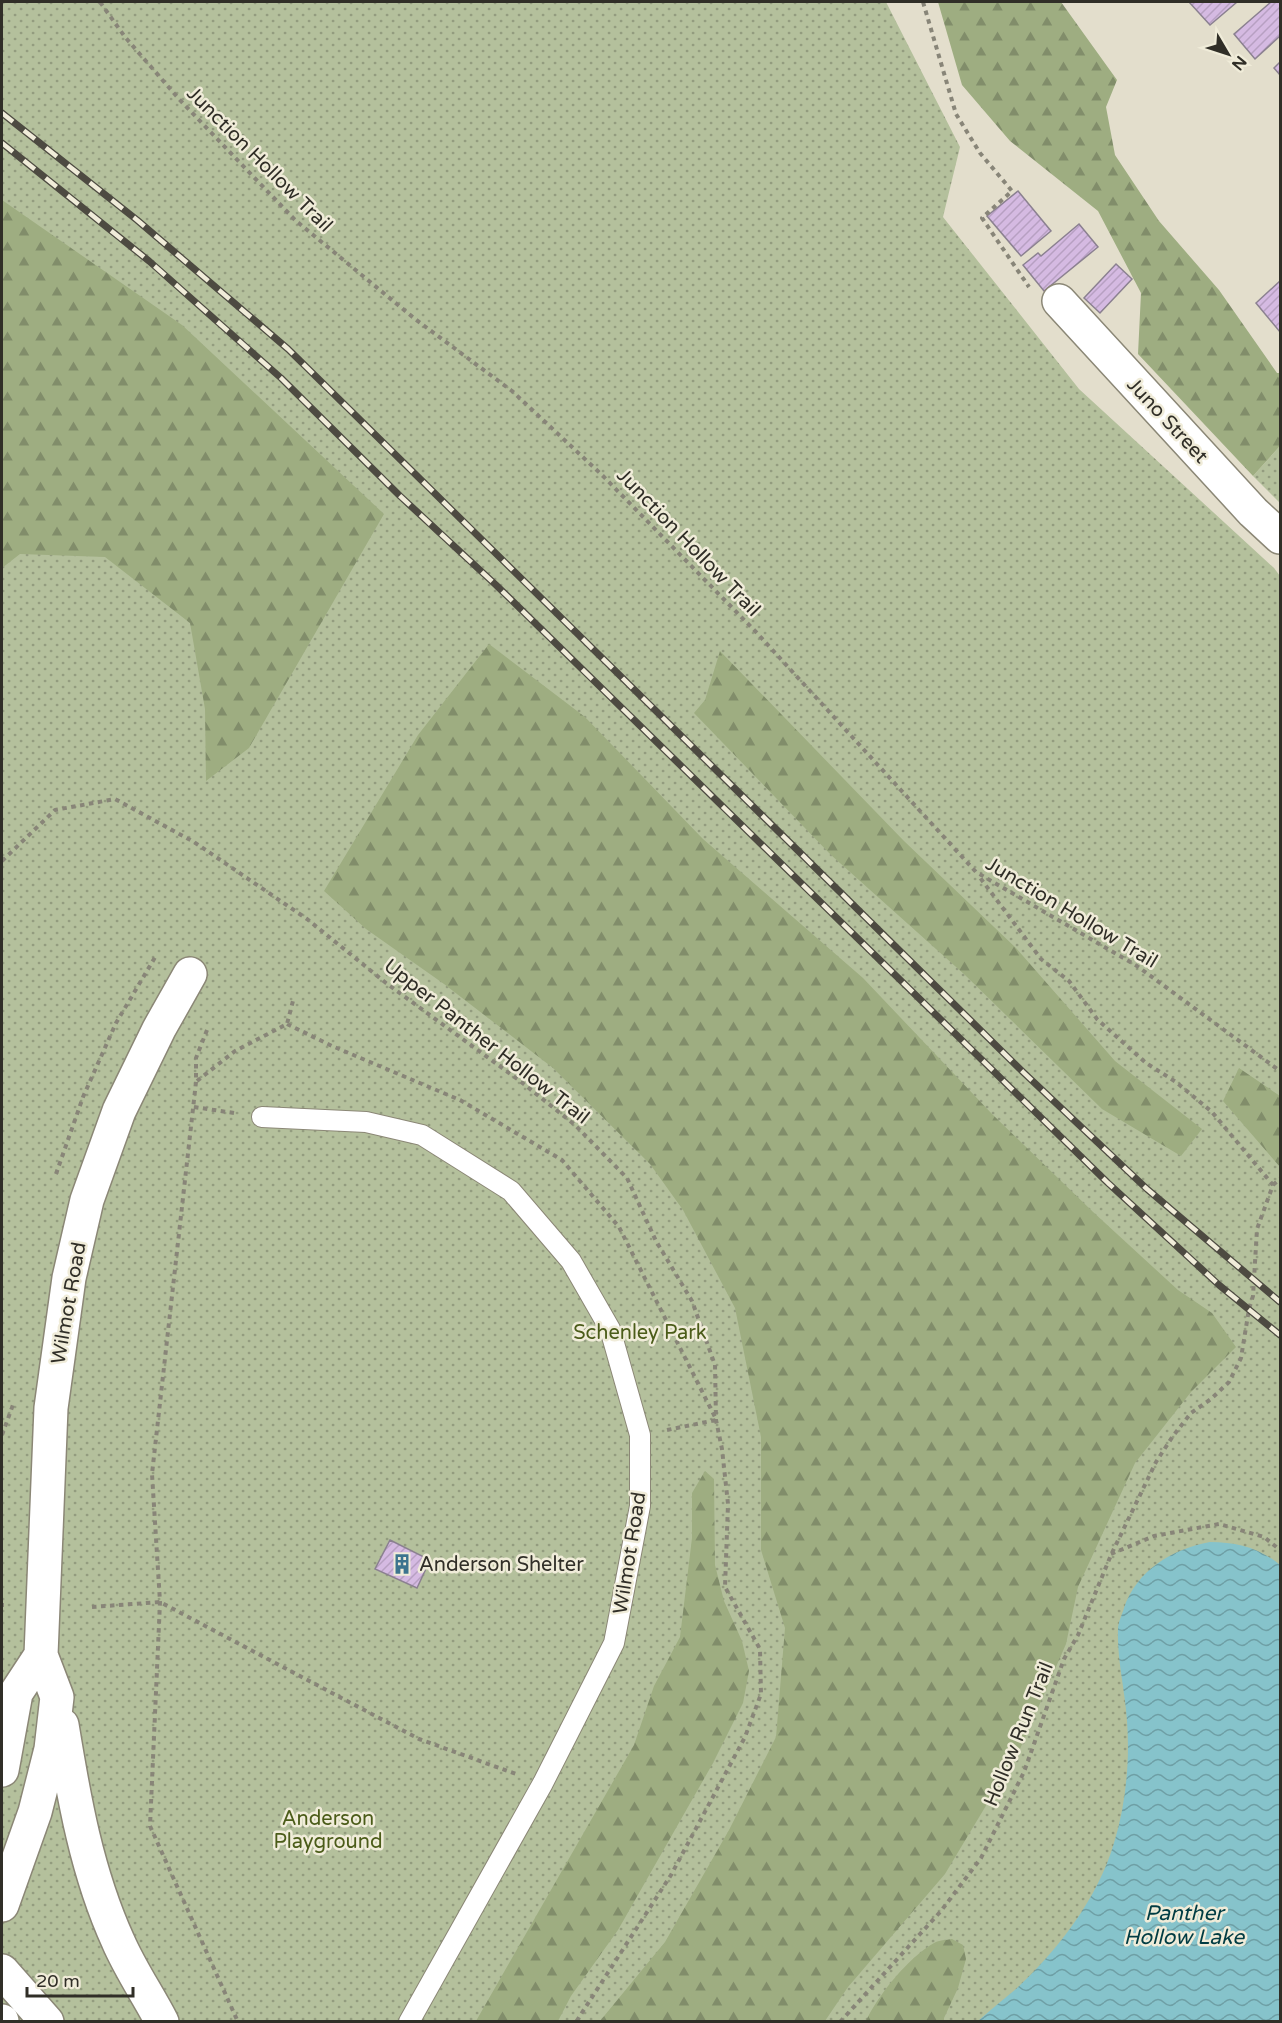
<svg xmlns="http://www.w3.org/2000/svg" width="1282" height="2023" font-family="'Varela Round',sans-serif">
<style>
.grass{fill:url(#grass-dots)}
.forest{fill:url(#forest-firs)}
.water{fill:url(#water-waves)}
.building{fill:url(#building-hatch);stroke:#8b8190;stroke-width:1.5}
.lines{fill:none;stroke-linecap:round;stroke-linejoin:round}
.service-casing{stroke:#8b8776;stroke-width:22}
.minor-casing{stroke:#8b8776;stroke-width:36}
.secondary-casing{stroke:#8b8776;stroke-width:36}
.path{stroke:#888578;stroke-width:4;stroke-dasharray:4.5 4.5;stroke-linecap:butt}
.service{stroke:#fff;stroke-width:20}
.minor{stroke:#fff;stroke-width:33}
.secondary{stroke:#fff;stroke-width:33}
.rail-casing{stroke:#4d4a41;stroke-width:7}
.rail{stroke:#f0ecd9;stroke-width:4.5;stroke-dasharray:14;stroke-linecap:butt}
.labels{text-anchor:middle;stroke-width:5;stroke-linejoin:round;paint-order:stroke}
.street-label{font-size:20px;fill:#302e27;stroke:#f0ecd9}
.park-label{font-size:20px;fill:#4b5c19;stroke:#f0ecd9}
.poi-label{font-size:20px;fill:#302e27;stroke:#f0ecd9;text-anchor:start}
.water-label{font-size:21px;font-style:italic;fill:#003c43;stroke:#f0ecd9}
</style>
<defs>
<pattern id="grass-dots" width="8" height="8" patternUnits="userSpaceOnUse" patternTransform="scale(1.5)"><rect width="8" height="8" fill="#b4c09c"/><path d="M2 2h.1M6 6h.1" fill="none" stroke="#939c7f" stroke-width="1.8" stroke-linecap="round"/></pattern>
<pattern id="forest-firs" width="22" height="20" patternUnits="userSpaceOnUse" patternTransform="scale(1.5)"><rect width="22" height="20" fill="#9ead81"/><path d="M5 1l3.5 6h-7zM16 11l3.5 6h-7z" fill="#818d6a"/></pattern>
<pattern id="water-waves" width="16" height="10" patternUnits="userSpaceOnUse" patternTransform="scale(1.5)"><rect width="16" height="10" fill="#86c3cb"/><path d="M0 5q4-4 8 0t8 0" fill="none" stroke="#6e9fa5"/></pattern>
<pattern id="building-hatch" width="6" height="6" patternUnits="userSpaceOnUse" patternTransform="scale(1.5)"><rect width="6" height="6" fill="#d5bae2"/><path d="M-1 1l2-2M0 6l6-6M5 7l2-2" fill="none" stroke="#b7a0c2"/></pattern>
</defs>
<rect width="100%" height="100%" fill="#e3decc"/>
<!-- grass -->
<path class="grass" d="M2 2H886L960 147 943 217 1079 389 1274 568 1280 576V2021L2 2022Z
M1280 446V503L1253 476Z"/>
<!-- forest -->
<path class="forest" d="M938 2H1061L1117 80 1106 107 1115 155 1159 221 1219 290 1277 373H1280V446L1253 476 1138 354 1141 293 1098 211 1010 141 962 85Z
M2 200 182 325 384 514 249 748 206 781 205 709 190 623 105 557 20 554 2 568Z
M489 644 585 717 703 839 863 978 992 1114 1092 1211 1178 1290 1212 1313 1236 1347 1191 1392 1135 1463 1078 1587 1066 1644 1020 1749 945 1874 848 1987 825 2021H600L665 1942 729 1830 776 1737 785 1628 761 1550V1437L735 1308 683 1210 650 1164 553 1068 444 984 366 929 324 891 418 735Z
M720 651 904 841 1016 948 1115 1061 1202 1129 1181 1156 1102 1109 965 975 831 855 694 713 705 700Z
M1239 1068 1280 1096V1167L1223 1101Z
M705 1471 714 1479 715 1565 724 1601 742 1641 749 1671 743 1703 713 1763 618 1930 571 1996 558 2021H476L634 1745 654 1686 680 1637 692 1538V1493Z
M952 1939 963 1945 966 1959 958 1988 944 2018V2021H866C878 1995 908 1958 934 1943 939 1940 946 1940 952 1939Z"/>
<!-- water -->
<path class="water" d="M1210 1542C1236 1542 1260 1548 1280 1565V2021H978C990 2010 1003 2000 1016 1989 1058 1950 1098 1898 1114 1843 1126 1804 1130 1761 1127 1721 1125 1690 1117 1660 1118 1630 1118 1622 1122 1615 1124 1608 1137 1570 1172 1549 1210 1542Z"/>
<!-- building -->
<path class="building" d="M1189 2H1237L1210 25Z
M1271 2H1280V36L1255 59 1234 34Z
M1280 62V75L1274 68Z
M1018 191 1051 231 1021 256 987 216Z
M1079 224 1098 247 1044 291 1023 265 1038 253 1041 256Z
M1116 264 1132 279 1100 313 1084 298Z
M1280 281V332L1256 303Z
M390 1540 430 1560 417 1588 375 1569Z"/>
<g class="lines">
<!-- service casing -->
<g class="service-casing">
<path id="service" d="M262 1117 366 1122 422 1135 511 1191 571 1261 610 1329 640 1435V1506L614 1643 543 1783 409 2022"/>
</g>
<!-- minor casing -->
<g class="minor-casing">
<path id="minor" d="M1059 301 1253 512 1280 537"/>
</g>
<!-- secondary casing -->
<g class="secondary-casing">
<path id="secondary" d="M62 1725C74 1799 87 1873 118 1941 130 1969 148 1995 162 2022
M2 1770 16 1693 41 1655
M2 1905 35 1812 51 1749 57 1697 41 1655 51 1408 69 1278 87 1200 119 1111 159 1029 190 974
M2 1971 47 2022
M2 2021V2022"/>
</g>
<!-- path -->
<path class="path" d="M100 2 125 37 179 99 295 220 415 319 512 391 602 475 756 632 976 872 1137 966 1280 1071
M923 2 956 114 980 153 1012 191 982 218 1029 287
M2 861 55 810 115 799 194 842 307 919 386 983 520 1081 575 1125 627 1178 656 1241 692 1301 715 1365 716 1420 722 1449 728 1504 725 1587 760 1649 761 1694 745 1737 671 1875 576 2022
M287 1024 332 1046 460 1100 562 1160 619 1227 716 1419
M207 1030 196 1058V1082L152 1474 160 1602 150 1826 238 2022
M197 1081 235 1051 287 1024 294 997
M194 1107 234 1113
M56 1174 83 1097 116 1023 157 954
M1273 1185 1280 1179
M667 1430 716 1420
M2 1435 14 1402
M1111 1554 1154 1536 1219 1524 1264 1537 1280 1550
M2 1605H4
M92 1607 160 1602 419 1739 516 1774
M840 2022 941 1911 981 1858 1024 1772 1064 1659 1078 1635 1111 1555 1156 1462 1173 1436 1191 1413 1211 1399 1229 1382 1241 1358 1249 1309 1253 1296 1257 1229 1273 1185 1212 1112 1176 1082 1146 1063 1097 1019 1069 981 1041 959 978 875"/>
<!-- service -->
<use href="#service" class="service"/>
<!-- minor -->
<use href="#minor" class="minor"/>
<!-- secondary -->
<use href="#secondary" class="secondary"/>
<!-- rail casing -->
<g class="rail-casing">
<path id="rail" d="M2 113 137 220 288 349 1023 1072 1147 1189 1280 1302
M2 143 149 261 281 378 400 496 496 585 1108 1183 1219 1285 1280 1335"/>
</g>
<!-- rail -->
<use href="#rail" class="rail"/>
</g>
<!-- icons -->
<defs>
<g id="building-bare" transform="scale(1.62)"><path d="M-4-6H4V6H1V3H-1V6H-4ZM-2.5-4.3h1.7v1.8h-1.7ZM.8-4.3h1.7v1.8H.8ZM-2.5-1h1.7V.8h-1.7ZM.8-1h1.7V.8H.8Z" fill="#3c748e" stroke="#f0ecd9" stroke-width="2.5" paint-order="stroke"/></g>
</defs>
<g fill-rule="evenodd">
<use href="#building-bare" x="402" y="1564"/>
</g>
<g class="labels">
<!-- street labels -->
<g class="street-label">
<text transform="translate(260 159) rotate(45)" y="7">Junction Hollow Trail</text>
<text transform="translate(1168 420) rotate(47)" y="7">Juno Street</text>
<text transform="translate(689 542) rotate(46)" y="7">Junction Hollow Trail</text>
<text transform="translate(1072 912) rotate(31)" y="7">Junction Hollow Trail</text>
<text transform="translate(487 1041) rotate(38)" y="7">Upper Panther Hollow Trail</text>
<text transform="translate(68 1303) rotate(-80)" y="7">Wilmot Road</text>
<text transform="translate(629 1553) rotate(-81)" y="7">Wilmot Road</text>
<text transform="translate(1018 1734) rotate(-68)" y="7">Hollow Run Trail</text>
</g>
<!-- park labels -->
<g class="park-label">
<text x="640" y="1339">Schenley Park</text>
<text x="328" y="1825">Anderson<tspan x="328" dy="23">Playground</tspan></text>
</g>
<!-- poi labels -->
<g class="poi-label">
<text x="419" y="1571">Anderson Shelter</text>
</g>
<!-- water labels -->
<g class="water-label">
<text x="1184" y="1920">Panther<tspan x="1184" dy="24">Hollow Lake</tspan></text>
</g>
</g>
<!-- border -->
<rect width="1282" height="2023" fill="none" stroke="#302e27" stroke-width="6"/>
<!-- north arrow -->
<g transform="translate(1228 54) rotate(129)" stroke="#f0ecd9" stroke-width="4.5" paint-order="stroke">
<path d="M0-4.5L10 22L0 15L-10 22Z" fill="#302e27"/>
<text y="-9" font-size="16" font-weight="bold" text-anchor="middle" fill="#302e27">N</text>
</g>
<!-- scale -->
<path d="M27 1987v9h106v-9" fill="none" stroke="#302e27" stroke-width="3"/>
<text x="36" y="1987" font-size="18" fill="#302e27" stroke="#f0ecd9" stroke-width="4.5" paint-order="stroke">20 m</text>
</svg>
